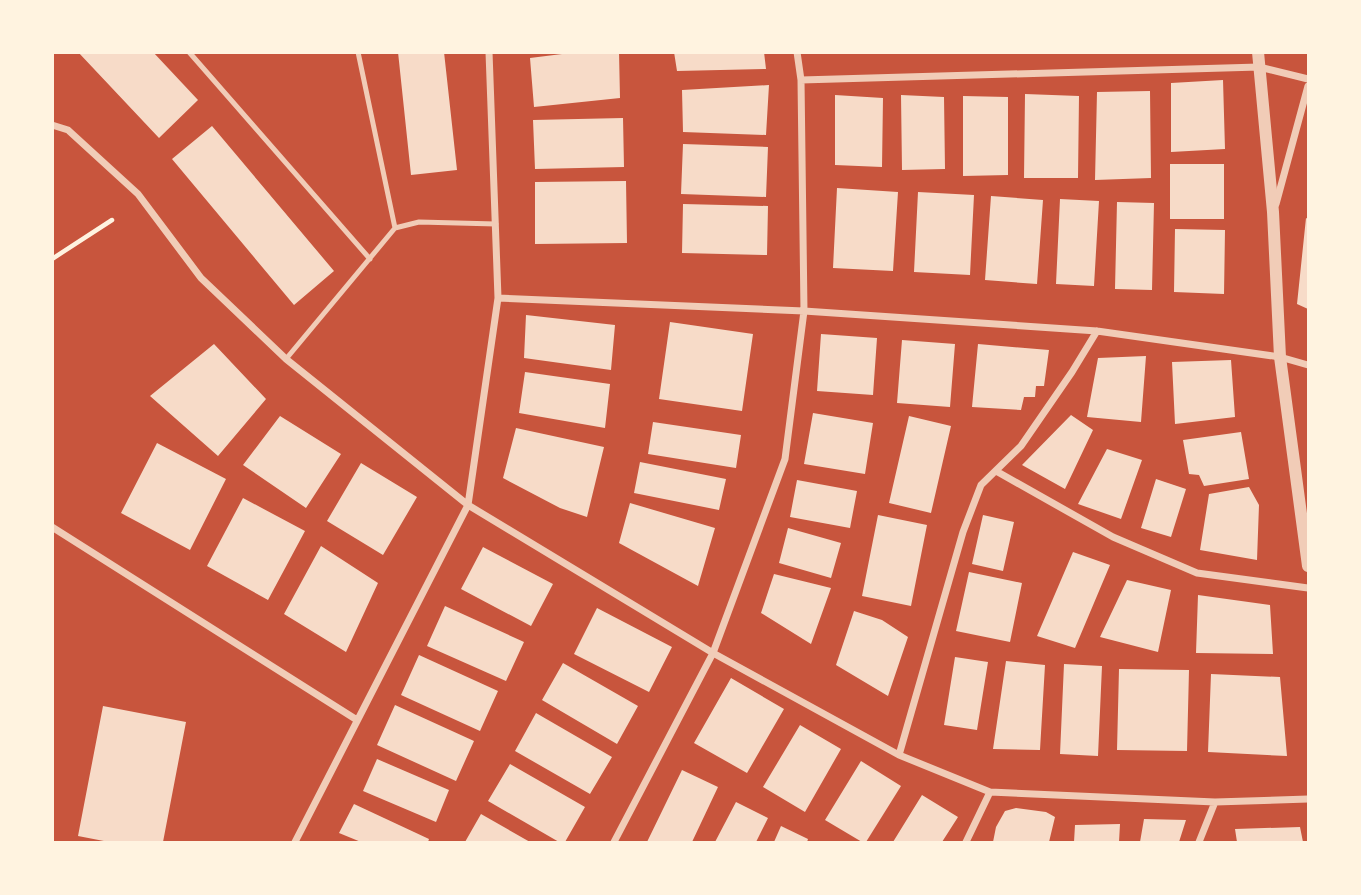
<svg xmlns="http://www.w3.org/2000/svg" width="1361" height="895" font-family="Mulish,sans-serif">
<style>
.building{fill:#f7dbc8}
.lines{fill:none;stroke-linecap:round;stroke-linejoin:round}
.path{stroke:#fff3e0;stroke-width:4.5}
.service{stroke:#f1ccb7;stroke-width:5}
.minor{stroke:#f1ccb7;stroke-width:7}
.tertiary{stroke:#f1ccb7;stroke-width:12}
</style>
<rect width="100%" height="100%" fill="#c8553d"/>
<!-- building -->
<path class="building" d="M78 52H153L198 100 159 138Z
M398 52H444L457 170 411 175Z
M578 52H619L620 98 534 107 530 58Z
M674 52H764L766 69 677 71Z
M1223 80 1225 149 1171 152V83Z
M769 85 766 135 683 132 682 90Z
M1150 91 1151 178 1095 180 1097 92Z
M1025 94 1079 96 1078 178H1024Z
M835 95 883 98 882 167 835 165Z
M901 95 944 97 945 169 902 170Z
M963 96 1008 97V175L963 176Z
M623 118 624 167 535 169 533 120Z
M212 126 334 271 294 305 172 159Z
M683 144 768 147 766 197 681 194Z
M1170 164H1224V219H1170Z
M626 181 627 243 535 244V182Z
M837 188 898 192 893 271 833 268Z
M918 192 974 195 970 275 914 272Z
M991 196 1043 200 1037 284 985 280Z
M1060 199 1099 201 1094 286 1056 284Z
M1117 202 1154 203 1152 290 1115 289Z
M683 204 768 206 767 255 682 253Z
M1306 218 1308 219V309L1297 304Z
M1175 229 1225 230 1224 294 1174 292Z
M526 315 615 325 611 370 524 358Z
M670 322 753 334 742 411 659 399Z
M821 334 877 338 873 395 817 391Z
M902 340 955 344 950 407 897 403Z
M214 344 266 399 218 456 150 396Z
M978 344 1049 350 1044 386H1036L1035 397H1024L1021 410 972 407Z
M1146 356 1141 422 1087 417 1098 358Z
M1231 360 1235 417 1175 424 1172 362Z
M525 372 610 384 605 428 519 413Z
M813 413 873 423 865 474 804 464Z
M1071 415 1093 430 1065 489 1022 465Z
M280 416 341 454 306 508 243 465Z
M909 416 951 426 931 513 889 503Z
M653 422 741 435 736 468 648 454Z
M516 428 604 447 587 517 560 508 503 478Z
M1241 432 1249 479 1204 486 1199 475 1189 474 1183 440Z
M157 443 226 479 190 550 121 513Z
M1107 449 1142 460 1121 519 1078 504Z
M640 462 726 479 719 510 634 493Z
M361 463 417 497 383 555 327 521Z
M1156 479 1186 489 1171 537 1141 528Z
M797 480 857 491 850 528 790 517Z
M1249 487 1259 505 1257 560 1200 550 1209 494Z
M243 498 305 531 268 600 207 566Z
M630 503 715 528 698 586 619 543Z
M878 515 927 525 911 606 862 596Z
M983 515 1014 522 1003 571 972 564Z
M788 528 841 543 831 578 779 563Z
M321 546 378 583 346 652 284 614Z
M483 547 553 584 531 626 461 589Z
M1073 552 1110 565 1075 648 1037 636Z
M969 572 1022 583 1010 642 956 631Z
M774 574 831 588 811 644 761 613Z
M1127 580 1171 590 1158 652 1100 637Z
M1198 595 1270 605 1273 654 1196 653Z
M445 606 524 642 506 681 427 646Z
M597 608 672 647 649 692 574 654Z
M854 611 882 620 908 637 888 696 836 665Z
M419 655 498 691 480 731 401 695Z
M955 657 988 662 977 730 944 725Z
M1006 661 1045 665 1040 750 993 749Z
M563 663 638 706 617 744 542 700Z
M1064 664 1102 666 1098 756 1060 754Z
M1119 669 1189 670 1187 751 1117 750Z
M1211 674 1280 677 1287 756 1208 752Z
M731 678 784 709 747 773 694 743Z
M395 705 474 741 456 781 377 745Z
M103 706 186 722 163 842H109L78 836Z
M536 713 612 757 590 794 515 751Z
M800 725 841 749 805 812 763 787Z
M377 759 449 790 436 822 363 791Z
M861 761 901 786 866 842H862L825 820Z
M510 764 585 807 565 842H559L488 801Z
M682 770 718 787 692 842H647Z
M922 795 958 817 942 842H893Z
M736 802 768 818 756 842H715Z
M354 804 429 839 428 842H361L339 833Z
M1016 808 1046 812 1055 817 1049 842H993L996 827 1005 811Z
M481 814 530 842H465Z
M1144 819 1186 820 1179 842H1140Z
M1120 824 1119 842H1074L1075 825Z
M781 826 808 839 807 842H774Z
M1300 827 1303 842H1237L1235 829Z"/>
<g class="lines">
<!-- path -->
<path class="path" d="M52 259 112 220"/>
<!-- service -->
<path class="service" d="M189 52 370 259
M358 52 395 228
M286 359 395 228 419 222 496 224"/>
<!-- minor -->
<path class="minor" d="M801 80 1259 67 1308 79
M52 125 68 130 138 194 201 278 286 359 468 505 713 653 899 755 990 792 1215 802 1308 799
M1276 204 1308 86
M498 298 804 311 1097 331 1280 357 1308 365
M996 471 1113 537 1197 573 1308 588
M52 527 357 720
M899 755 963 532 981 485 1021 446 1072 372 1097 331
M295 842 468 505 498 298 489 52
M614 842 713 653 785 459 804 311 801 80 797 52
M966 842 990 792
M1199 842 1215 802"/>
<!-- tertiary -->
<path class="tertiary" d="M1258 52 1273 212 1280 357 1308 566"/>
</g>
<!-- border -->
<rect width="1361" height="895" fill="none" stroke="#fff3e0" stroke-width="108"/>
</svg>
